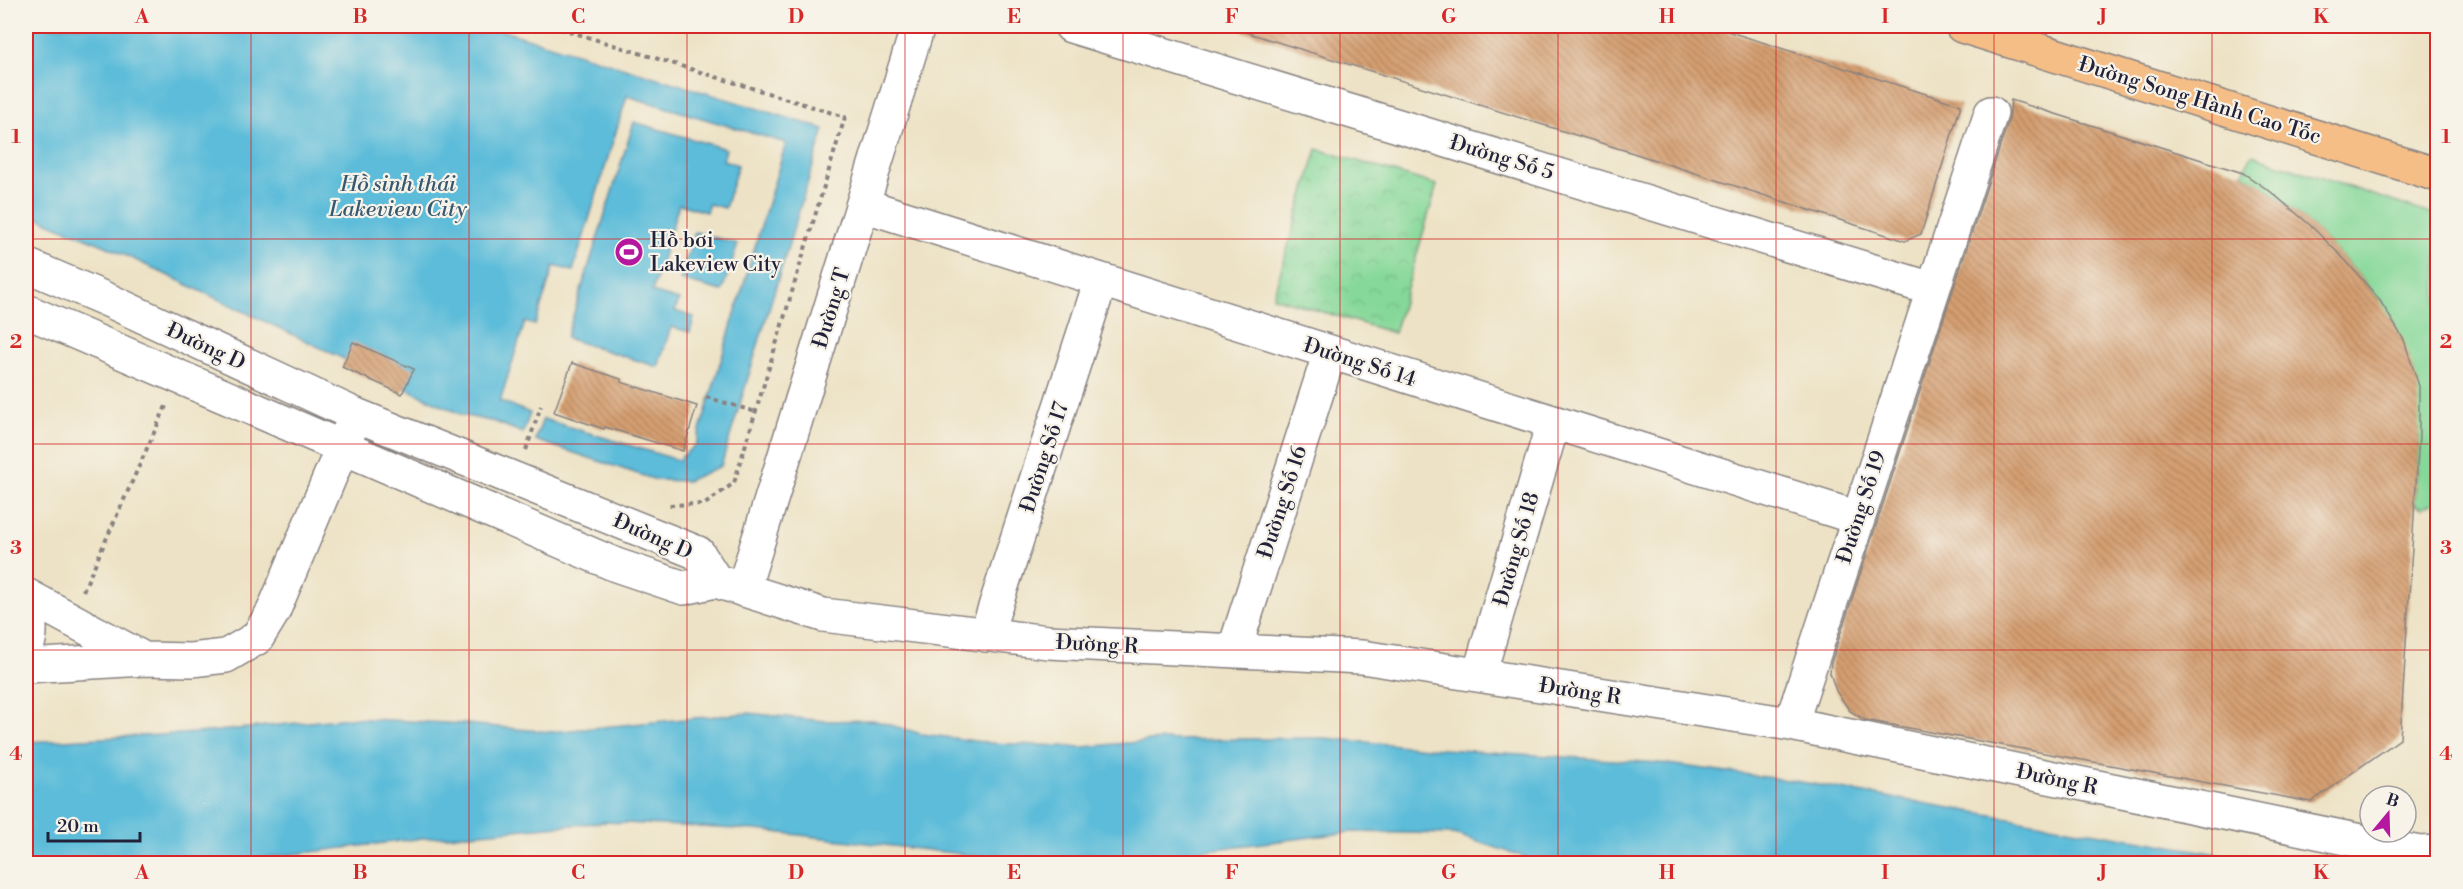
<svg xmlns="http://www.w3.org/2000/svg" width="2463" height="889" font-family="'Libre Bodoni',serif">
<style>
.grass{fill:#85d899;stroke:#547d6a;stroke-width:1.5}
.park{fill:url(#park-crowns);stroke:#547d6a;stroke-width:1.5}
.water{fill:#5bbcd9;stroke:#3e6f8a;stroke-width:1.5}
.building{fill:url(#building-back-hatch)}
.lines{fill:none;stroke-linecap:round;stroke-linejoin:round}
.minor-casing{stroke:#888280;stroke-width:36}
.major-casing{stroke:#888280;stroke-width:36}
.path{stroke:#888280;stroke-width:4;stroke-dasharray:4.5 4.5;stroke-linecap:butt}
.minor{stroke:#fff;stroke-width:33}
.major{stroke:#f6be87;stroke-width:33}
.grid{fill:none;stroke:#d62828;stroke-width:1.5;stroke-opacity:0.55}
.labels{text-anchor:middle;stroke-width:4.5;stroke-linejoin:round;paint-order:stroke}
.street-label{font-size:21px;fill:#22223b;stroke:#f7f3e8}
.poi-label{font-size:21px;fill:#22223b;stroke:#f7f3e8;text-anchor:start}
.water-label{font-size:22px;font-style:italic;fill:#365872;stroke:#f7f3e8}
.neatline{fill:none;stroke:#d62828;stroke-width:2}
.grid-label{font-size:20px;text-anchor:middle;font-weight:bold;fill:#d62828}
</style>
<defs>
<pattern id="park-crowns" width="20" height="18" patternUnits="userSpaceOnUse" patternTransform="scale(1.5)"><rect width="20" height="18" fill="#85d899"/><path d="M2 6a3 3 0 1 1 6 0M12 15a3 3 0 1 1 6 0" fill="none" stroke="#73b985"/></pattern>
<pattern id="building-back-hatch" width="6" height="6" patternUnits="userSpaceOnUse" patternTransform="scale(1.5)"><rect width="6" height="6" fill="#d59f71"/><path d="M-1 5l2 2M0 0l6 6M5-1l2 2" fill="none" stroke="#ac815e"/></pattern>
</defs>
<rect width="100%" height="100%" fill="#f7f3e8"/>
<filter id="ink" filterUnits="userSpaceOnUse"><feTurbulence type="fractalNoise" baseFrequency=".0167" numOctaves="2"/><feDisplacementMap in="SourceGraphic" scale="12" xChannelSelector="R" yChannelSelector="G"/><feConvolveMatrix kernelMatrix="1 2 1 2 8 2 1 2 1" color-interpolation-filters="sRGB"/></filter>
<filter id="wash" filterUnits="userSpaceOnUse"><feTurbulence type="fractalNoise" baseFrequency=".008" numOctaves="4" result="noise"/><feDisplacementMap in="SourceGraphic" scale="24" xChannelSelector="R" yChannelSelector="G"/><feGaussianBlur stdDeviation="1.35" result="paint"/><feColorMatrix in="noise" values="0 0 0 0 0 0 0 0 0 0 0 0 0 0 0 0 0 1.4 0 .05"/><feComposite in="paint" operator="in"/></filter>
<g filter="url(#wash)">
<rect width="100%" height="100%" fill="#ede2c5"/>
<!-- grass -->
<path class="grass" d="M2252 155 2437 216 2438 501 2422 508 2415 504 2419 436 2379 299 2346 261 2310 225 2271 192 2243 173Z"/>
<!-- park -->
<path class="park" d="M1317 149 1437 185 1394 333 1273 297Z"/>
<!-- water -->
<path class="water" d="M26 26H488L824 129 721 466 687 481 656 480 535 440 543 419 678 460 696 444 786 143 627 96 573 271 554 266 535 325 525 322 500 401 530 413 523 433 495 422 462 415 108 247 26 213Z
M634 122 726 149 723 160 738 165 725 208 709 204 706 212 679 204 652 292 679 300 675 311 694 317 690 332 671 327 658 367 566 338Z
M695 232 738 244 722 291 680 280Z
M748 713 824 721 873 720 922 734 991 743 1082 747 1160 740 1325 738 1427 748 1660 763 1795 781 2270 863 1546 864 1454 834 1352 832 1102 863 1045 864 756 830 606 822 424 838 223 863H26V742L197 733 350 718 466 724 550 732Z"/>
<g id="blocks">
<!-- building -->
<path class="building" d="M1243 26H1711L1961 105 1921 234 1905 241 1630 152 1242 31Z
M2011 100 2243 173 2271 192 2310 225 2346 261 2379 299 2404 340 2419 386V436L2400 739 2311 802 1865 720 1850 711 1836 691 1830 673 1831 663 2009 119Z
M353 342 414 369 402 394 342 367Z
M572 363 621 379V382L697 406 683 451 605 427 604 429 554 412Z"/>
</g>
</g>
<g filter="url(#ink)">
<use href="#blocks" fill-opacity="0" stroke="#888280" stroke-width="1.5"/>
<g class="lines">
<!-- minor casing -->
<g class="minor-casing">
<path id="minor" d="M1071 26 1932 289
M863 205 1858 518
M26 265 110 301 356 415 698 553 716 581
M26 311 616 565 684 588 716 581 823 615 1048 642 1362 657 1791 724 2419 853 2438 852
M743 590 918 26
M26 595 144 659
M26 609C32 623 31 637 26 651
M986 635 1101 280
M1234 651 1330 352
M26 666 144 659 191 660 226 656 257 638 273 612 350 429
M1479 675 1553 423
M1791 724 1991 113"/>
</g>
<!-- major casing -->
<g class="major-casing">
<path id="major" d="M1962 26 2438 175"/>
</g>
<!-- path -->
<path class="path" d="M552 26 845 117 734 483 705 504 667 505
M706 397 756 412
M526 450 541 406
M83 591 166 406"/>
<!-- minor -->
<use href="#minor" class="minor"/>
<!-- major -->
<use href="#major" class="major"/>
</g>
</g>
<!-- grid -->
<path class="grid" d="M251 26V864M469 26V864M687 26V864M905 26V864M1123 26V864M1340 26V864M1558 26V864M1776 26V864M1994 26V864M2212 26V864M26 239H2438M26 444H2438M26 650H2438"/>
<!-- icons -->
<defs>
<g id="stadium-disc" transform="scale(1.5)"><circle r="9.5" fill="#b5179e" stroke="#f7f3e8"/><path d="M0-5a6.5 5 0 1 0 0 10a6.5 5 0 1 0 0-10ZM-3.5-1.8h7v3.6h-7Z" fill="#fff"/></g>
</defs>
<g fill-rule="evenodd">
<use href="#stadium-disc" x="629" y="252"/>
</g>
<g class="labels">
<!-- street labels -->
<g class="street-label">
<text transform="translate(2200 100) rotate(17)" y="7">Đường Song Hành Cao Tốc</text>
<text transform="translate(1502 157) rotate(17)" y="7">Đường Số 5</text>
<text transform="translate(831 308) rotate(-73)" y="7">Đường T</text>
<text transform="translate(206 346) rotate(25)" y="7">Đường D</text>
<text transform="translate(1360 362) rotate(18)" y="7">Đường Số 14</text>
<text transform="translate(1044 457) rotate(-72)" y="7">Đường Số 17</text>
<text transform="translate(1282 502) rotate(-72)" y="7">Đường Số 16</text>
<text transform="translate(1861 507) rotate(-72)" y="7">Đường Số 19</text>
<text transform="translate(653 536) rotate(24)" y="7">Đường D</text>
<text transform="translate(1516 549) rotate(-74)" y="7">Đường Số 18</text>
<text transform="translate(1097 644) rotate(3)" y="7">Đường R</text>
<text transform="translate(1580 691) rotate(9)" y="7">Đường R</text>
<text transform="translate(2057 779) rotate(12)" y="7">Đường R</text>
</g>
<!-- poi labels -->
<g class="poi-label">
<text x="650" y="247">Hồ bơi<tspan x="650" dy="24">Lakeview City</tspan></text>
</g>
<!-- water labels -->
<g class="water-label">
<text x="398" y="191">Hồ sinh thái<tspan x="398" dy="25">Lakeview City</tspan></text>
</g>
</g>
<!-- margin -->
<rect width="2463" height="889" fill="none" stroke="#f7f3e8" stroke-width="66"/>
<!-- north arrow -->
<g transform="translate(2388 814) rotate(19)"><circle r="28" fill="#f7f3e8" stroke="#a29fa3" stroke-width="1.5"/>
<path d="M0-4.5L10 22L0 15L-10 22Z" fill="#b5179e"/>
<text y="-9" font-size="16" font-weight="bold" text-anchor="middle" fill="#22223b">B</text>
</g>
<!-- scale -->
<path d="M48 832v9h92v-9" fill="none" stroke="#22223b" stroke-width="3"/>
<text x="57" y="832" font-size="18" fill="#22223b" stroke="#f7f3e8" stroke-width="4.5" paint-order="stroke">20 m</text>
<rect x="33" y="33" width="2397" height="823" class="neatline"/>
<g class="grid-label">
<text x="142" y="23">A</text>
<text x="360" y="23">B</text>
<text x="578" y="23">C</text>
<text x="796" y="23">D</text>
<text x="1014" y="23">E</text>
<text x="1232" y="23">F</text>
<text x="1449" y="23">G</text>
<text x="1667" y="23">H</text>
<text x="1885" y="23">I</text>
<text x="2103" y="23">J</text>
<text x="2321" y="23">K</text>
<text x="16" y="143">1</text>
<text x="2446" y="143">1</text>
<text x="16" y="348">2</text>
<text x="2446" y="348">2</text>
<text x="16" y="554">3</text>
<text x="2446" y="554">3</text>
<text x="16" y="760">4</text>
<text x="2446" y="760">4</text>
<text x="142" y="879">A</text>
<text x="360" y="879">B</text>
<text x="578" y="879">C</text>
<text x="796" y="879">D</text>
<text x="1014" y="879">E</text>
<text x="1232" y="879">F</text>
<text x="1449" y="879">G</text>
<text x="1667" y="879">H</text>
<text x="1885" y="879">I</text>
<text x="2103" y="879">J</text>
<text x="2321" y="879">K</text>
</g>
</svg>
